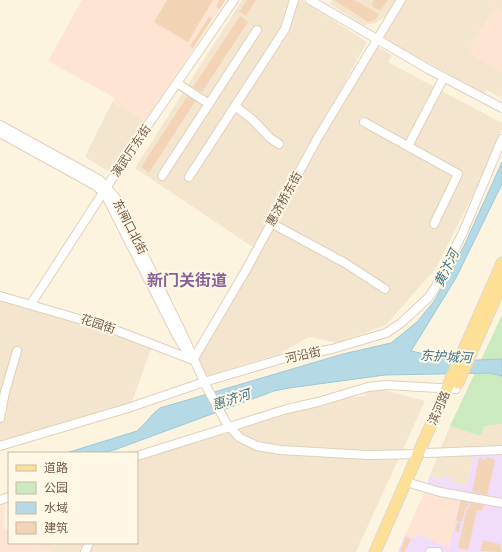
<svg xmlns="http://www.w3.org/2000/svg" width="502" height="552" font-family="'DM Sans','Noto Sans SC',sans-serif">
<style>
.residential{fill:#f4e6ce}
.commercial{fill:#fde4d3}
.education{fill:#f1ddf9}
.green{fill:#cceabf}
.water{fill:#b5dae6;stroke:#9bc9d8}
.building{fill:#f3d4b7}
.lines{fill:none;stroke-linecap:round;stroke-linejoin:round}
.minor-casing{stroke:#e1d0bc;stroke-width:10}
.major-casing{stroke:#ded8d3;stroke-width:13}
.minor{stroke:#fff;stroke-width:8}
.major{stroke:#fde096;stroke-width:11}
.labels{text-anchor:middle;stroke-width:4;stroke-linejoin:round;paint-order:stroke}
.street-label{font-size:12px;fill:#745b47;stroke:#fff8e7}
.water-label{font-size:13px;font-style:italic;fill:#417588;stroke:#fff8e7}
.district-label{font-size:16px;font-weight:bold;fill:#8a6297;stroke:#fff8e7}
</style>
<rect width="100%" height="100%" fill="#fdf4e0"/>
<!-- residential -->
<path class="residential" d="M242 0H302L367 42 254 248 135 168Z
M332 0H397L386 16 376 23 363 25 330 4Z
M404 0H502V11L494 7 468 52 502 72V98L486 90 484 93 381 37Z
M374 45 392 55 388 62 502 123V129L480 181 436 268 386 325 338 343 309 337 279 354 207 376 197 361Z
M112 102 145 121 109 172 85 157Z
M0 299 83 322 152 346 131 405 0 442Z
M380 389 425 401 356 552H52L34 543H137V460L275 416 330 404 344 397 365 396 367 391Z
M502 424V454H474L467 486 452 483 443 476 441 481 430 475 450 426 480 436 485 426Z"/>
<!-- commercial -->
<path class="commercial" d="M82 0H226L145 121 112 102 115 98 48 61Z
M494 7 502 11V72L468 52Z
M425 491 460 500 449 548 417 534 415 539 405 535Z
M5 502 4 528 9 531V543H34L52 552H0V504Z"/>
<!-- education -->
<path class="education" d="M474 454H502V552H398L405 535 415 539 417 534 449 548 460 500 425 491 430 475 441 481 443 476 453 479 452 483 467 486Z"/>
<!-- green -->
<path class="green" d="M502 315V424L485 426 480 436 450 426Z"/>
<!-- water -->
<path class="water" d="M502 162V184L456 278 411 351 456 361 502 359V376L490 373 385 375 289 388 274 391 117 449 101 453H66L137 431C146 424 151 414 160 408L343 354 391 343 417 322 435 300 464 246Z"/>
<!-- building -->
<path class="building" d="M167 0H213L188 42 154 22Z
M219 0H225L220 9 216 7Z
M247 0H256L246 16 239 12Z
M334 0H354L379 14 375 20 368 22Z
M373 0H388L380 11 372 6Z
M240 16 248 22 202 92 193 87Z
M209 17 212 19 193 48 190 46Z
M188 95 196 100 149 173 141 167Z
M487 457 494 459 495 462 487 495 472 492 479 458 486 460Z
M461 500 469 501 468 507 466 506 462 522 456 521Z
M470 502 484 505 482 511 477 510 468 550 458 548 467 508H469Z
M457 522 461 523 459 532 455 531Z
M406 537 411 539 405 552H403L400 551Z
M483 540 500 544 502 552 480 551Z"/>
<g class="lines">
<!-- minor casing -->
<g class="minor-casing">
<path id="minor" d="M310 0 428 69 502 108
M177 83 209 104
M235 106 253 120 270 138 279 144
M364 122 458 174 434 224
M0 125 100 180 116 198 183 335 206 386 227 424 240 438 257 446 280 450 368 455 419 454
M0 133 96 186 105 194 178 338 186 350
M408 146 444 77
M162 176 257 30
M189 177 285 29 294 0
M271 223 345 263 385 289
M0 296 110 328 193 360
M31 304 128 154 234 0
M193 360 246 270 317 139 401 0
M0 418 5 392 17 351
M0 446 128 408 204 382 285 358 332 349 386 333 401 323 414 311 429 297 438 283 464 230 502 139
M427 453 502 450
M137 456 287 409 318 402 368 387 386 385 456 389
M413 484 440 492 502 503
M0 500 9 497
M85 552 89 543
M430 552H438"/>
</g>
<!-- major casing -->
<g class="major-casing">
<path id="major" d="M458 383 502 283
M375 552 502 263"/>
</g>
<!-- minor -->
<use href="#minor" class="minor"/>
<!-- major -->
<use href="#major" class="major"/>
</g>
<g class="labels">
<!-- street labels -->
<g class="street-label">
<text transform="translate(131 151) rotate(-56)" y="4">演武厅东街</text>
<text transform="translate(284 199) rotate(-61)" y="4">惠济桥东街</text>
<text transform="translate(130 227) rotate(63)" y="4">东闸口北街</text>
<text transform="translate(98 324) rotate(18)" y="4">花园街</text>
<text transform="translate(303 355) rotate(-12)" y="4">河沿街</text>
<text transform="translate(439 408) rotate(-66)" y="4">滨河路</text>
</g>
<!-- water labels -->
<g class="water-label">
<text transform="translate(446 268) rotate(-64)" y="5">黄汴河</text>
<text transform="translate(446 356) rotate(3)" y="5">东护城河</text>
<text transform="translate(231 399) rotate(-18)" y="5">惠济河</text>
</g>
<!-- district labels -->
<g class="district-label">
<text x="187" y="286">新门关街道</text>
</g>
</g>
<!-- legend -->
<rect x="8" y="452" width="130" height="92" fill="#fff8e7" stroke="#c7b9a7"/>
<rect x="16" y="465" width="20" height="6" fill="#fde096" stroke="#c7b9a7"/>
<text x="44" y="472" font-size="12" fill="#745b47">道路</text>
<rect x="16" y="482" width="20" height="12" fill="#cceabf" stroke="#c7b9a7"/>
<text x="44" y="492" font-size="12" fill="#745b47">公园</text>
<rect x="16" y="502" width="20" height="12" fill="#b5dae6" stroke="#c7b9a7"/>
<text x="44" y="512" font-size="12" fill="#745b47">水域</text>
<rect x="16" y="522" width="20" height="12" fill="#f3d4b7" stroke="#c7b9a7"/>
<text x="44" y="532" font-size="12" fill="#745b47">建筑</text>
</svg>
